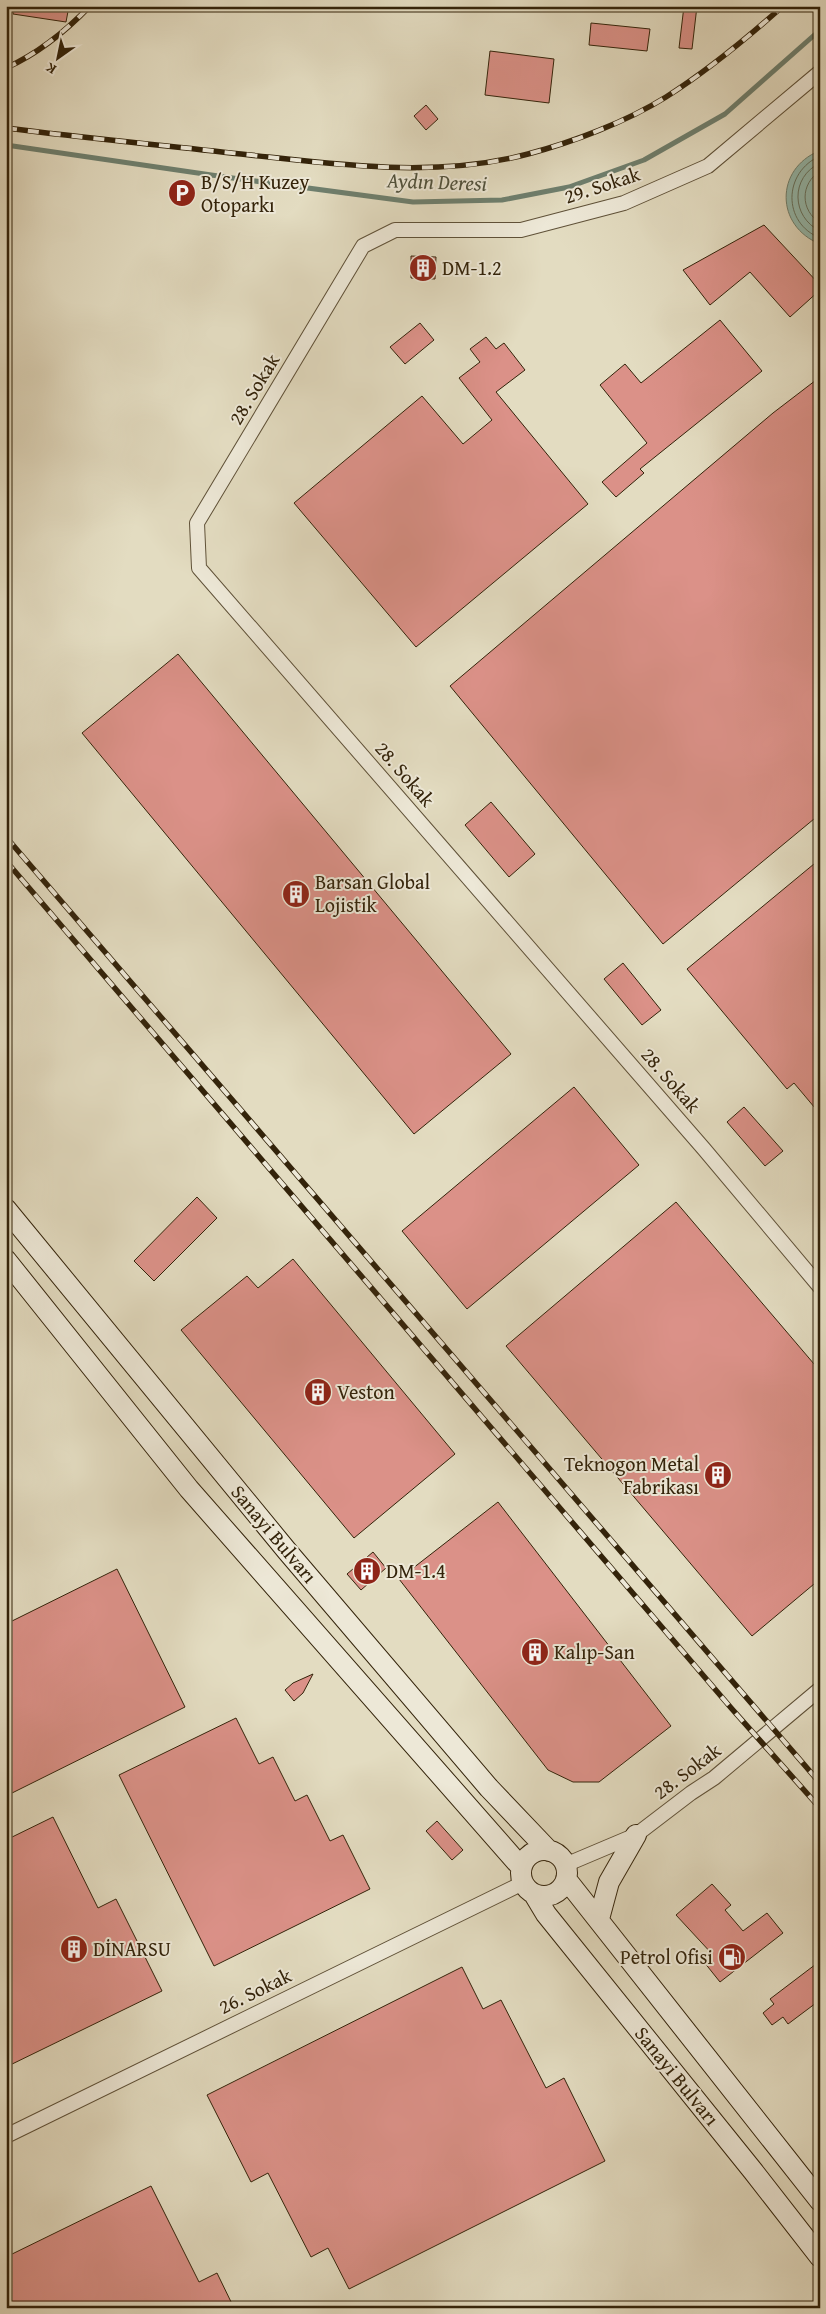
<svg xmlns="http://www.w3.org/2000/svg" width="826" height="2314" font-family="'Gentium Book Plus',serif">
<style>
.water{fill:#95bcb0;stroke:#6e7f6e}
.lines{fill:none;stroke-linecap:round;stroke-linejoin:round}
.shore{stroke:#64705d;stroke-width:1}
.stream{stroke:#6e7f6e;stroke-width:5}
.building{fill:#db9188;stroke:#33230a}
.street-casing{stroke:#5f5138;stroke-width:16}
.secondary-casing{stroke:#33230a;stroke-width:22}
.street{stroke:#ede8d7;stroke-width:14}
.secondary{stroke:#ede8d7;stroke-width:20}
.rail-casing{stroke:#33230a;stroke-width:5.5}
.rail{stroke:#ede8d7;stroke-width:4;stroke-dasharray:11;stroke-linecap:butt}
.labels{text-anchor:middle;stroke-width:4;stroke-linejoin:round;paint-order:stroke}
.poi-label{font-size:20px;fill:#33230a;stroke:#ede8d7;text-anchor:start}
.street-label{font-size:20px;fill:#33230a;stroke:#ede8d7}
.water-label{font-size:21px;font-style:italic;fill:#50513c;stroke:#ede8d7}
</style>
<rect width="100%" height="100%" fill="#e3dcc1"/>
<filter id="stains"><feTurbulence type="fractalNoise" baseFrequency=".004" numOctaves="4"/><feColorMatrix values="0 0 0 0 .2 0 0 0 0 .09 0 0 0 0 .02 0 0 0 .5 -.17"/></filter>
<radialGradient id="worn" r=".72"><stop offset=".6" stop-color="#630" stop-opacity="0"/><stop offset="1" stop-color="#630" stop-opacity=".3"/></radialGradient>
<!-- water -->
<path class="water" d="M819 151H820V244C775 226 775 169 819 151Z"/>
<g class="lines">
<!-- shore -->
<path class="shore" d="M820 156C783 172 782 223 820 238
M820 163C790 177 791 217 820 231
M820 171C800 184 800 210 820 223"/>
<!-- stream -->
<path class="stream" d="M6 145 225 177 413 202 502 200 569 187 644 160 725 114 820 30"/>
</g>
<!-- building -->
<path class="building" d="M14 6H69L66 22 13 14Z
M684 6H697L692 49 679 48Z
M591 23 650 29 647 51 589 45Z
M490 51 554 59 549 103 485 95Z
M426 105 438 119 426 130 414 116Z
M764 225 820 285V290L790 317 750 272 710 305 683 270Z
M411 256 436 257 435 279 411 278Z
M720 320 762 371 640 469 644 473 616 497 602 482 647 443 600 385 625 364 641 383Z
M420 323 434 340 405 364 390 347Z
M486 337 496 349 504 343 525 370 496 392 588 504 416 647 294 503 422 396 463 444 492 420 459 378 480 362 470 349Z
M820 377V814L663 944 450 686 773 413Z
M178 654 511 1054 414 1134 82 733Z
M491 802 535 854 509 877 465 825Z
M820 859V1114L794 1083 787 1089 687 969Z
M623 963 661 1010 642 1025 604 979Z
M574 1087 639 1165 467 1309 402 1231Z
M744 1107 783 1151 765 1166 727 1122Z
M197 1197 217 1218 154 1281 134 1261Z
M676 1202 820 1371V1579L752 1636 506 1346Z
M293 1259 455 1454 354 1538 181 1330 247 1276 258 1288Z
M498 1502 671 1726 599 1782H573L548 1770 399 1579Z
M373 1552 386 1568 361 1590 347 1574Z
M117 1569 185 1707 6 1796V1624Z
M313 1674 303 1693 294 1701 285 1690 293 1683Z
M236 1718 259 1764 273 1757 295 1801 307 1795 330 1841 343 1835 370 1889 214 1966 119 1775Z
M53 1817 98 1908 116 1899 162 1991 6 2067V1840Z
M437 1821 463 1850 452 1860 426 1831Z
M712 1884 731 1905 725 1910 743 1931 767 1913 783 1933 720 1982 704 1962 713 1955 676 1915Z
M820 1961V2000L788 2024 783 2017 772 2025 763 2013 774 2004 770 1999Z
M462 1967 483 2009 501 2000 546 2088 564 2078 605 2161 349 2289 328 2248 311 2257 268 2173 251 2182 207 2095Z
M151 2186 199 2282 217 2273 234 2308H6V2257Z"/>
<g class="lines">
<!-- street casing -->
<g class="street-casing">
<path id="street" d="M820 72 708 166 624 203 521 230H395L363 246 197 523 199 568 704 1149 820 1287
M565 1865 636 1835 691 1793 714 1778 820 1689
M6 2136 523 1883"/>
</g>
<!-- secondary casing -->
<g class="secondary-casing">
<path id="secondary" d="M6 1209 287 1551 489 1788 549 1851
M6 1260 189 1489 521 1867
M521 1873a23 23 0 1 1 46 0a23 23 0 1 1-46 0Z
M566 1879 820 2201
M534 1894 546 1914 753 2171 820 2257
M599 1919 609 1882 636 1835"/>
</g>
<!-- street -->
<use href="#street" class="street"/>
<!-- secondary -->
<use href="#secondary" class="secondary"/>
<!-- rail casing -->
<g class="rail-casing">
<path id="rail" d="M6 68C37 54 67 30 90 6
M6 128C84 138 162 145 241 154 336 164 434 179 528 154 573 142 626 122 666 97 707 71 746 39 783 6
M6 837 820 1783
M6 861 732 1709 820 1808"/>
</g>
<!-- rail -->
<use href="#rail" class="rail"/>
</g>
<!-- icons -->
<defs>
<g id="parking-disc" transform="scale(1.4375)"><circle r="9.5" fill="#8f2418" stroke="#ede8d7"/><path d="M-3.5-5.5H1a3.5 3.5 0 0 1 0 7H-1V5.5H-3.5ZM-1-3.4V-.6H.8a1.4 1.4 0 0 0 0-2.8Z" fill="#fff"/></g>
<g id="building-disc" transform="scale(1.4375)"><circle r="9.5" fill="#8f2418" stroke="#ede8d7"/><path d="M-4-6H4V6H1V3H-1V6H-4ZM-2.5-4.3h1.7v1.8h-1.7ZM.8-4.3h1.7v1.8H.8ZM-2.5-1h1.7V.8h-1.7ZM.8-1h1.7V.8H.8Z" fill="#fff"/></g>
<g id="fuel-disc" transform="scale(1.4375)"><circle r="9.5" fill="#8f2418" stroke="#ede8d7"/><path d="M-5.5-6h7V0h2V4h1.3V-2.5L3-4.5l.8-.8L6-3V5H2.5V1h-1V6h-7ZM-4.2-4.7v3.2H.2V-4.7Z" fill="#fff"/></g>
</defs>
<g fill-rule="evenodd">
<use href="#parking-disc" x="182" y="193"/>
<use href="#building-disc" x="423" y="268"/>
<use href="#building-disc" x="296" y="894"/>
<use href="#building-disc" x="318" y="1392"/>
<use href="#building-disc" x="718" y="1475"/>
<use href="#building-disc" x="367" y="1571"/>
<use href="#building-disc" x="535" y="1652"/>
<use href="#building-disc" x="74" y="1949"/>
<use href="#fuel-disc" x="732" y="1957"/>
</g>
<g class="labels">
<!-- poi labels -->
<g class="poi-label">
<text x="201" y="189">B/S/H Kuzey<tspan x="201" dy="23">Otoparkı</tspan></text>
<text x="442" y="275">DM-1.2</text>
<text x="315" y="889">Barsan Global<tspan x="315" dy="23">Lojistik</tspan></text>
<text x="337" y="1399">Veston</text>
<text x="699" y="1471" text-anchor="end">Teknogon Metal<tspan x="699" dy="23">Fabrikası</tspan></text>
<text x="386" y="1578">DM-1.4</text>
<text x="554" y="1659">Kalıp-San</text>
<text x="93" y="1956">DİNARSU</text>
<text x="713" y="1964" text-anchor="end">Petrol Ofisi</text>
</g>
<!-- street labels -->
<g class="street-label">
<text transform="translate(602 185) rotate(-18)" y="7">29. Sokak</text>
<text transform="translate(254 389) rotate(-59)" y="7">28. Sokak</text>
<text transform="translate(405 774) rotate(49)" y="7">28. Sokak</text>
<text transform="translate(671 1080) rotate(49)" y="7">28. Sokak</text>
<text transform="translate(274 1534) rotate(50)" y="7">Sanayi Bulvarı</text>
<text transform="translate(687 1771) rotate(-37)" y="7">28. Sokak</text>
<text transform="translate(255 1991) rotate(-26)" y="7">26. Sokak</text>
<text transform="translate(677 2076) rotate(51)" y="7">Sanayi Bulvarı</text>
</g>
<!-- water labels -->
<g class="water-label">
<text transform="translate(437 182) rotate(2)" y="7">Aydın Deresi</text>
</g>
</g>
<!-- margin -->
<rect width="826" height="2314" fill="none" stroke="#e3dcc1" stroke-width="25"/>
<rect x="8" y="8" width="811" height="2299" fill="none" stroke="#33230a" stroke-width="2.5"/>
<rect x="12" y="12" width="801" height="2289" fill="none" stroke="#33230a"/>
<!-- north arrow -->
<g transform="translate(58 58) rotate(213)" stroke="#ede8d7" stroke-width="4" paint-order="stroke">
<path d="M0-4L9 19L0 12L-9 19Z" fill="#33230a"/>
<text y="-8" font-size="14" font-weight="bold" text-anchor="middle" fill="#33230a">K</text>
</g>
<rect width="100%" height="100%" filter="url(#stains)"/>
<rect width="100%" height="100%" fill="url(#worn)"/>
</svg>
